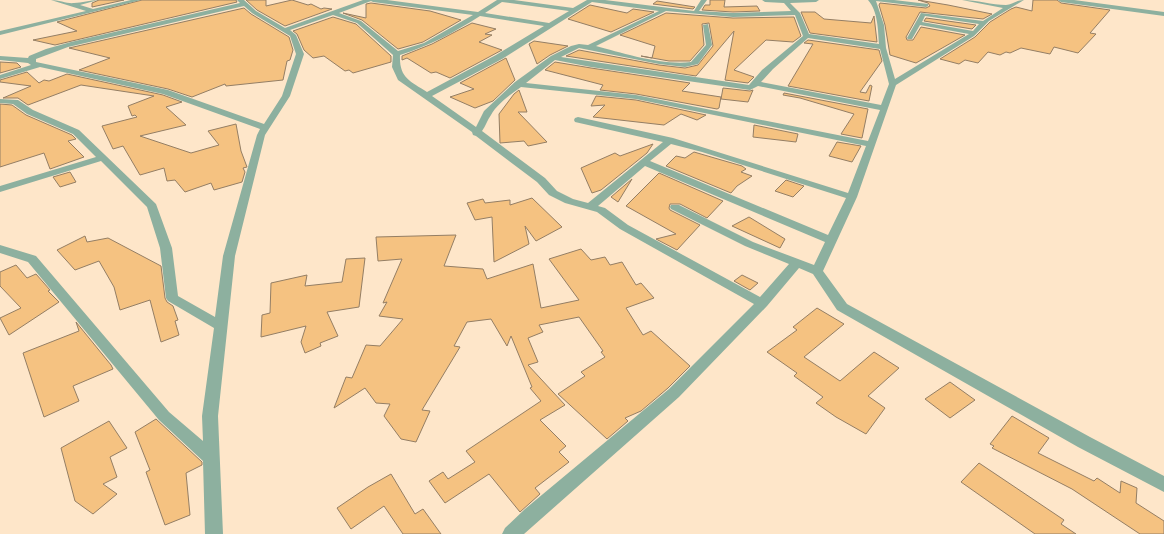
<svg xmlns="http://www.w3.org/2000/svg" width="1164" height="534" font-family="'IBM Plex Sans',sans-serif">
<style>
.building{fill:#f5c281;stroke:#947e64}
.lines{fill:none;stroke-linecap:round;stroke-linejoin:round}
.minor{fill:#8db09f;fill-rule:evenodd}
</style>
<rect width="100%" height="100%" fill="#fee6c9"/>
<!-- building -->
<path class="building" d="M99 0H124L92 7V3Z
M142 0H236L237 2 55 45 33 40 77 31 57 22Z
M246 0H266V6L292 0 308 5 311 4 321 9 324 8 332 9 285 26 257 10Z
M710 0H725L724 7 757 6 760 11 733 12 702 10 705 5H710Z
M918 0 948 5 992 14 983 19 920 12 906 37 907 40H913L921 27 965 35 916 63 890 55 885 25 879 5 880 3 926 8 930 6 928 3Z
M1033 0H1057L1061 3 1110 10 1090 33 1096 34 1078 53 1054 47 1050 54 1021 48 1010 53 1006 52 1000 55 988 52 978 63 965 60 959 64 940 59 975 37 990 22 1011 9 1016 7 1032 11Z
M657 1 695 7 693 9 653 4Z
M371 3 430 11 461 20 423 42 398 49 362 20 343 13 366 18V4Z
M590 5 627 13 633 9 654 12 611 32 568 19Z
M244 8 251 14 289 37 293 50 290 60 287 61 283 80 226 86 225 84 192 97 168 89 79 70 110 58 69 48Z
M801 12H815L824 19 871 23 874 16 877 42 810 33Z
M666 13 733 18 794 17 801 36 793 42 766 40 734 70 754 77 748 83 725 80 734 31 696 76 566 56 579 50 659 65 685 68 698 65 713 46 709 23 702 24 704 45 690 61H669L641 56 652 58 655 46 620 35Z
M333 17 356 24 391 56V62L353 73 349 70 345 71 324 56 313 58 304 50 297 34 293 31Z
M926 18 976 25 972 29 924 21Z
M472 23 496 29 485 34 492 35 479 42 502 50 450 78 436 72 431 73 407 58 402 60V56L432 44Z
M808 40 879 50 882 61 860 92 866 93 870 85 872 86 869 101 788 86 813 44 804 43Z
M534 41 568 46 550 55 537 64 529 44Z
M506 58 515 80 493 101 475 108 450 97 474 89 460 83Z
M0 62 17 63 21 67 0 73Z
M555 62 591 68 690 83 682 91 721 97 719 108 717 109 636 94 600 90 603 85 545 70Z
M27 72 39 83 44 80 49 81 67 74 163 95 182 102 166 107 186 125 140 136 191 153 219 145 208 131 236 124 241 151 247 167 243 168 245 172 242 182 214 190 211 183 185 192 175 180 167 181 164 168 140 175 123 146 113 149 102 126 137 117 135 115 132 116 128 106 154 96 81 85 28 105 18 98H3L31 86 0 82V80Z
M723 88 750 91 753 90 748 102 721 99Z
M519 90 527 112H518L547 142 528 146 524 141 500 143 499 114 514 94Z
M784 93 868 109 862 138 841 134 854 114 800 98 783 95Z
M596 96 636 100 706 115 697 120 681 114 664 125 593 117 605 105 591 106Z
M0 104 12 105 26 115 72 135 76 139 68 141 84 157 50 169 44 153 0 167Z
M754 125 798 134 796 142 753 137Z
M837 142 861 146 852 162 829 156Z
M653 144 647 153 601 190 592 193 581 168 615 153 620 156Z
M694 152 742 166 746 169 741 172 752 176 737 186 731 193 666 166 676 156 685 158Z
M70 172 76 182 60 187 53 177Z
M659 173 723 201 707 218 680 204H670L669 208 670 210 700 225 677 250 656 239 676 234 626 206Z
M632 179 618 202 611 197Z
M786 180 804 186 793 197 775 191Z
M532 198 562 227 536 241 525 226 529 244 494 262 492 217 475 220 467 203 483 199 485 203 510 200V205Z
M749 217 785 239 780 248 732 226Z
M456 235 444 266 483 269 487 279 533 264 541 308 579 300 549 259 581 249 591 260 605 257 610 265 622 262 636 285 641 283 654 298 626 308 643 335 651 331 690 366 668 388 641 411 625 418 628 421 607 439 558 394 585 376 581 372 605 357 601 352 603 351 579 317 539 325 543 332 528 338 538 362 528 365 565 405 540 420 566 446 559 452 569 462 535 488 540 494 520 512 489 474 445 503 429 481 443 472 448 479 475 462 466 451 541 401 530 388 532 387 511 336 507 346 491 319 467 322 454 346 460 347 422 410 430 411 416 442 401 439 384 416 390 404 376 403 365 388 334 408 346 377 352 378 366 345 380 346 403 319 379 316 387 302 383 303 402 259 378 261 376 237Z
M85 236 87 242 108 238 161 266 165 298 167 302 173 306 178 320 175 321 179 335 161 342 150 300 120 310 114 287 99 261 75 270 57 250Z
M365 258 359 307 327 312 338 336 320 343 321 346 305 353 301 342 306 326 261 337 262 315 270 313 271 283 307 275 305 286 342 282 346 259Z
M16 265 27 278 36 274 50 290 48 291 59 302 9 335 0 318 21 308 0 286V272Z
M742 275 758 283 750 290 734 281Z
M817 308 844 324 804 357 840 381 874 352 899 368 868 396 885 408 866 434 836 417 816 403 823 397 794 376 797 373 767 352 797 330 793 327Z
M76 322 111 365 113 369 73 386 79 401 44 417 23 353 79 331Z
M950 382 975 400 950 418 925 399Z
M1012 416 1049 438 1038 453 1094 481 1097 478 1120 493 1121 481 1137 488 1136 503 1164 521V534H1140L1072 489 992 448 994 446 990 444Z
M156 419 202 462V465L186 473 190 515 165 525 146 472 150 470 135 432Z
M109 421 127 448 110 457 117 477 103 484 117 494 93 514 75 501 61 448Z
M979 463 1064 520 1061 524 1076 534H1035L961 482Z
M391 474 415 514 423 509 441 534H403L384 506 351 529 337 508 368 487Z"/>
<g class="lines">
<!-- minor -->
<path class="minor" d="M51 0C59 0 68 4 74 3 82 3 90 0 98 0L80 5 93 9 131 0H141L0 35V31L86 11Z
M237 0H244L256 11 285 28 363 0H387L478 12 497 0H514L573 8 587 0H605L694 11 701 0H707L699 11 733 13 791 11 784 3 765 2 762 0H819L816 2 790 3 800 13 809 34 879 44C878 30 878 11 868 0H894L928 4V6L926 7 876 1 884 25 886 48 895 79 969 34 920 25 912 39H908L907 38 921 13 983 21 1003 8 962 0C977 0 992 5 1006 5 1012 5 1016 0 1024 0L989 21 974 36 896 85 857 197 823 271 847 304 1090 437 1164 476V492L1078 447 837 310 813 274 799 268 767 306 679 397 524 534H502L505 528 525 509 669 389 754 304 620 229 597 212 565 203 549 195 537 182 476 136 473 135 472 132 398 80 392 67 393 55 357 23 333 15 290 30 296 35 304 54 290 96 265 135 235 256 218 416 223 534H205L203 461 159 420 28 262 0 253V245L36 256 169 412 203 441 202 416 214 328 168 301 166 298 160 248 147 207 101 161 0 192V186L96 157 73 134 27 114 13 104 0 103V99L18 100 33 110 79 130 156 204 172 248 178 296 215 317 223 256 257 135 260 129 163 94 40 67 0 79V75L31 65 28 63 0 60V56L28 58 29 56 46 49 71 42 240 3ZM371 1 373 2 473 15 424 43 398 51 361 21 339 13ZM502 2 569 11 549 23 485 13ZM592 2 659 11 588 45 579 44 571 46 551 56 515 82 484 111 476 127 432 96 502 59ZM244 6 252 13 290 36 296 54 282 96 264 124 168 90 36 62V59L68 47ZM666 11 733 17 795 15 803 36 762 70 749 85 561 57 579 48 659 64 685 67 698 64 712 45 708 24 703 25 706 45 691 62C664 66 622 53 596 46ZM480 16 544 26 496 55 427 92C410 81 399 78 400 55 431 45 453 33 480 16ZM925 16 979 24 973 31 922 22ZM808 38 880 49 889 84 881 105 761 82 773 69ZM555 60 591 67 750 90 758 86 880 110 868 141 636 95 526 83ZM521 87 636 99 866 146 848 193 673 138 578 117 575 118 574 120 575 122 663 142 588 203 573 199 557 191 545 178 482 131C486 126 487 120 491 115 497 104 511 94 521 87ZM671 144 702 152 846 198 828 235 650 161ZM645 166 825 242 814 265 753 242 679 205H671L670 207 671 209 745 246 789 264 760 297 628 225 605 208 598 206Z
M1058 0H1074L1164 12V16L1061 2Z"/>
</g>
</svg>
